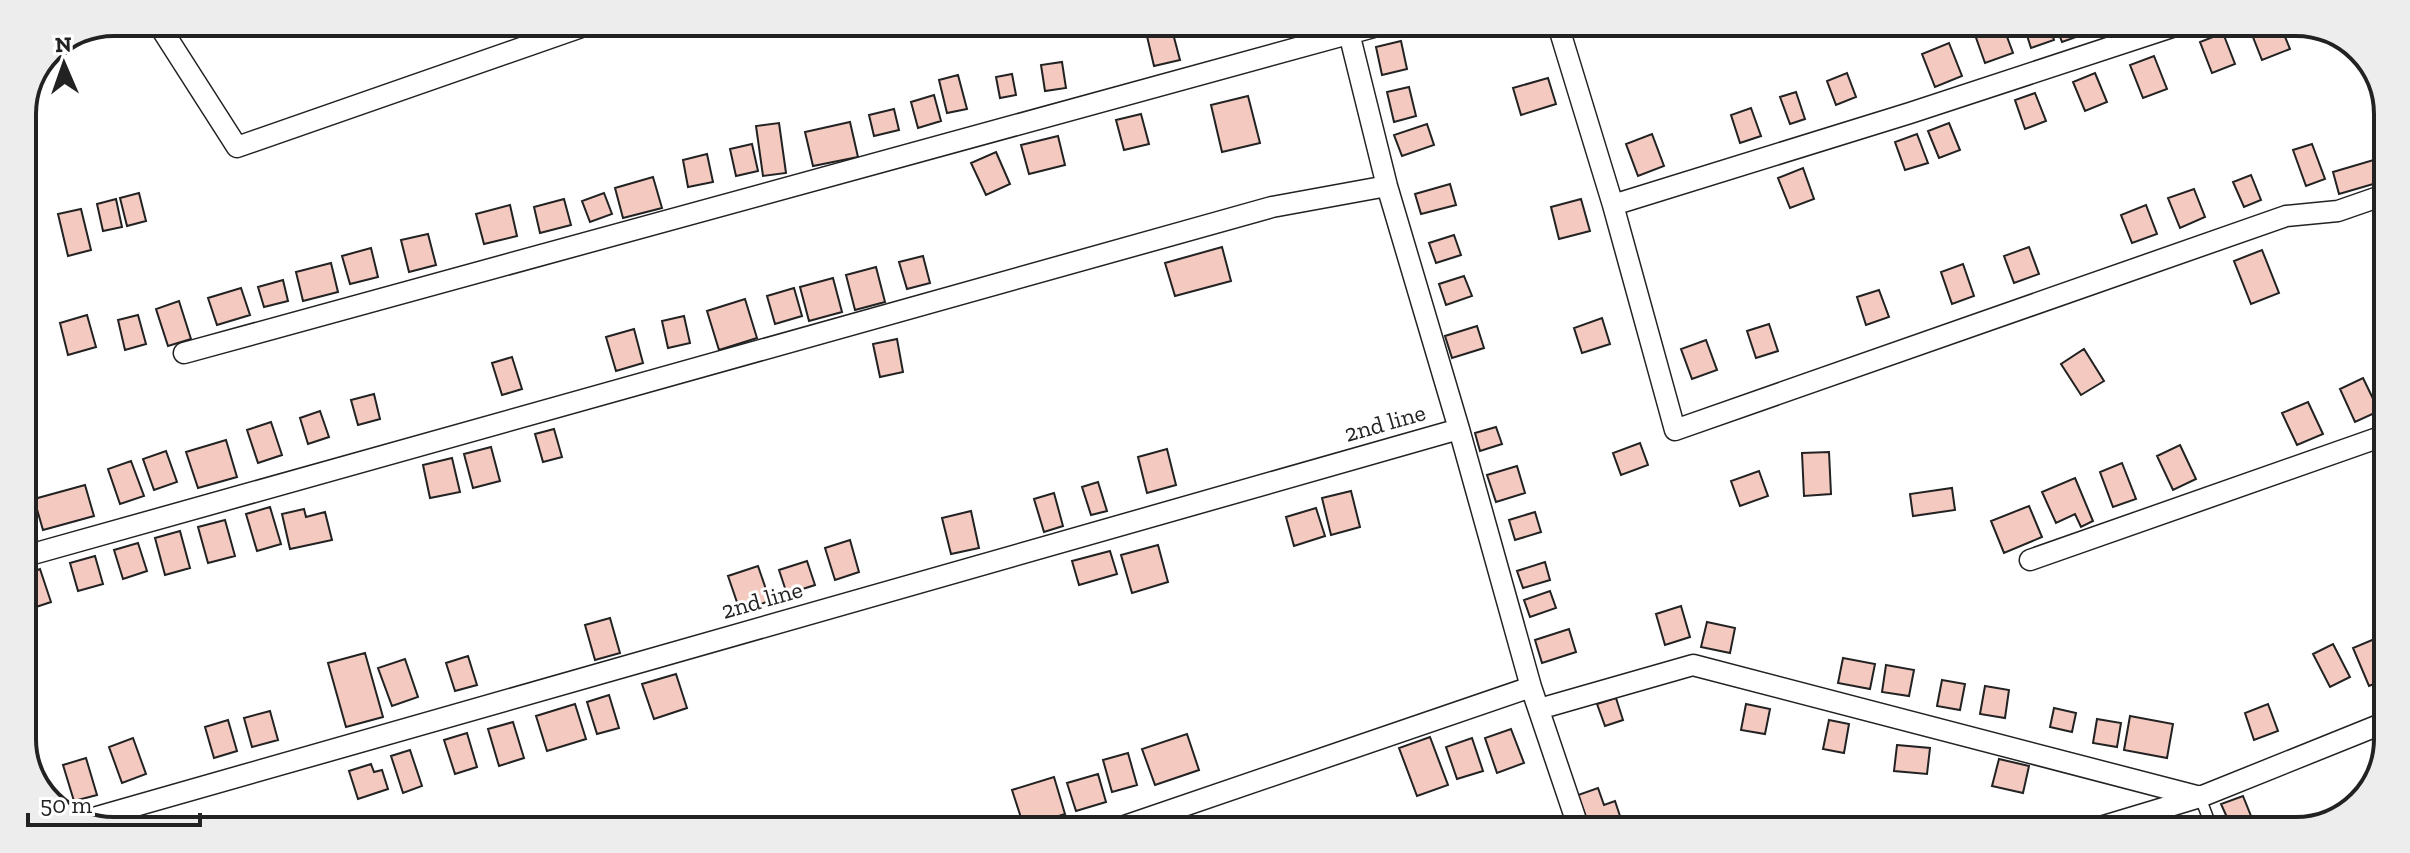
<svg xmlns="http://www.w3.org/2000/svg" width="2410" height="853" font-family="'Zilla Slab',serif">
<style>
.building{fill:#f3c9c0;stroke:#222;stroke-width:2}
.lines{fill:none;stroke-linecap:round;stroke-linejoin:round}
.lane-casing{stroke:#222;stroke-width:13}
.street-casing{stroke:#222;stroke-width:23}
.lane{stroke:#fff;stroke-width:10}
.street{stroke:#fff;stroke-width:20}
.labels{text-anchor:middle;stroke-width:6;stroke-linejoin:round;paint-order:stroke}
.street-label{font-size:24px;fill:#222;stroke:#fff}
.rim{fill:none;stroke:#222;stroke-width:4}
</style>
<rect width="100%" height="100%" fill="#fff"/>
<!-- building -->
<path class="building" d="M1300 25H1324L1302 31Z
M1171 26 1180 60 1154 66 1146 32Z
M1989 26H2003L2013 53 1985 63 1974 32Z
M2024 26H2049L2054 40 2031 48Z
M2056 26H2075L2079 36 2062 42Z
M2249 27H2281L2290 49 2262 60Z
M2321 27H2325L2337 36 2326 40Z
M2223 33 2235 64 2212 73 2200 42Z
M1401 41 1407 69 1382 75 1376 47Z
M1949 43 1962 76 1935 87 1922 54Z
M2154 56 2167 89 2143 98 2130 65Z
M1062 62 1066 88 1045 91 1041 65Z
M1847 73 1856 97 1836 105 1827 81Z
M2095 73 2107 102 2085 111 2073 82Z
M1012 74 1016 95 1000 98 996 77Z
M958 75 967 109 947 113 939 80Z
M1548 78 1556 104 1521 115 1513 88Z
M1409 87 1416 116 1394 122 1387 92Z
M1796 92 1805 119 1790 124 1780 97Z
M2035 93 2046 121 2025 129 2015 100Z
M934 95 941 121 918 128 911 102Z
M1248 96 1260 143 1222 152 1211 105Z
M1751 108 1761 136 1740 143 1731 115Z
M894 109 899 130 874 136 869 115Z
M1141 114 1149 144 1124 150 1116 120Z
M850 122 858 157 813 166 805 132Z
M779 123 786 173 763 176 756 126Z
M1949 123 1960 150 1939 158 1928 131Z
M1427 124 1434 145 1402 156 1394 135Z
M1652 134 1664 166 1638 176 1626 144Z
M1917 134 1928 163 1905 170 1895 142Z
M1058 136 1065 165 1029 174 1021 145Z
M752 144 758 171 736 176 730 149Z
M2312 144 2325 179 2306 186 2293 150Z
M996 152 1010 184 986 195 971 163Z
M707 154 713 182 688 187 683 160Z
M2387 156V180L2339 194 2333 172Z
M1803 168 1814 199 1790 208 1778 178Z
M2251 175 2261 200 2244 207 2233 182Z
M653 177 662 208 623 218 615 188Z
M1450 184 1456 205 1421 214 1415 194Z
M2194 189 2205 217 2180 228 2168 198Z
M139 193 146 221 127 226 120 198Z
M604 193 612 214 590 222 582 201Z
M116 199 122 227 103 231 97 204Z
M564 199 571 225 540 233 534 207Z
M1581 199 1590 231 1559 239 1551 207Z
M510 205 517 236 484 244 476 214Z
M2146 205 2157 234 2132 243 2121 215Z
M81 209 91 250 68 256 58 214Z
M428 234 436 265 409 272 401 240Z
M1454 235 1461 255 1436 263 1429 243Z
M1222 247 1231 281 1175 296 1165 263Z
M2029 247 2039 274 2014 283 2004 256Z
M371 248 378 277 350 284 342 256Z
M2262 250 2279 293 2251 304 2234 261Z
M923 256 930 283 907 289 899 262Z
M331 263 338 292 303 301 296 272Z
M1963 264 1974 296 1952 304 1941 272Z
M876 267 885 302 855 310 846 275Z
M1464 276 1472 296 1446 305 1439 284Z
M833 278 842 312 809 321 800 287Z
M283 280 288 301 264 307 258 287Z
M241 288 250 315 217 325 208 298Z
M794 288 802 316 775 324 767 296Z
M1879 290 1889 317 1866 325 1857 297Z
M745 299 757 338 719 350 707 311Z
M179 301 191 339 168 346 156 309Z
M87 315 96 347 68 355 60 323Z
M138 315 146 344 125 350 118 320Z
M684 316 690 343 668 348 662 321Z
M1602 318 1610 344 1582 353 1574 328Z
M1769 324 1778 351 1756 358 1747 331Z
M1477 326 1484 348 1452 358 1445 336Z
M634 329 643 363 616 371 606 337Z
M897 339 903 372 880 377 873 344Z
M1706 340 1717 370 1692 379 1681 349Z
M2084 349 2104 381 2081 395 2061 364Z
M512 357 522 389 502 395 492 363Z
M2363 378 2379 411 2355 422 2340 389Z
M374 394 380 419 358 425 351 400Z
M2308 402 2323 434 2297 445 2282 413Z
M320 411 329 437 308 444 300 418Z
M271 422 282 455 258 463 247 430Z
M1496 427 1502 444 1480 451 1475 433Z
M554 429 562 457 543 462 535 434Z
M226 440 237 477 198 488 186 452Z
M1640 443 1648 465 1621 475 1613 453Z
M2180 445 2196 479 2173 490 2157 456Z
M491 447 500 481 473 488 464 454Z
M1167 449 1176 485 1147 493 1138 457Z
M166 451 177 482 154 490 143 459Z
M1829 452 1831 494 1804 496 1802 453Z
M452 458 460 492 430 498 423 465Z
M131 461 144 496 120 504 108 469Z
M2122 463 2136 499 2113 507 2100 472Z
M1517 466 1525 493 1496 502 1487 475Z
M1759 471 1768 496 1740 506 1731 481Z
M2075 478 2093 521 2081 527 2075 514 2056 523 2042 492Z
M1098 482 1107 511 1091 515 1082 487Z
M85 485 94 516 43 530 34 499Z
M1952 488 1955 510 1913 516 1910 494Z
M1351 491 1360 527 1331 535 1322 498Z
M1054 493 1063 526 1044 532 1034 499Z
M22 501 29 523 22 525Z
M2029 506 2042 537 2004 553 1991 521Z
M270 507 281 544 257 551 246 514Z
M1316 508 1325 536 1294 546 1286 517Z
M304 509 306 517 325 512 332 540 290 549 282 514Z
M971 511 979 548 951 554 942 518Z
M1535 512 1541 532 1515 540 1509 520Z
M225 520 235 556 208 563 198 527Z
M180 531 190 568 165 575 155 538Z
M850 540 859 572 835 580 825 548Z
M138 543 147 571 123 579 114 550Z
M1158 545 1168 582 1132 593 1121 555Z
M1110 551 1117 574 1079 585 1072 561Z
M95 556 103 584 78 591 70 563Z
M807 561 815 585 787 594 779 570Z
M1545 562 1550 580 1523 588 1517 571Z
M758 566 770 601 740 611 728 576Z
M40 569 51 602 30 609 22 587V576Z
M1550 591 1556 608 1530 617 1524 600Z
M1681 606 1690 637 1665 645 1656 614Z
M610 618 620 653 595 660 585 625Z
M1707 622 1735 628 1730 653 1701 647Z
M1569 629 1576 652 1542 663 1535 640Z
M2384 635V680L2369 686 2353 648Z
M2333 644 2350 677 2330 687 2313 654Z
M365 653 383 717 346 727 328 663Z
M468 656 477 685 455 691 446 663Z
M1843 658 1875 664 1870 689 1838 683Z
M405 659 418 697 392 706 378 668Z
M1886 665 1914 670 1909 696 1882 692Z
M676 674 687 708 654 719 642 684Z
M1942 680 1965 684 1960 710 1937 706Z
M1985 686 2009 690 2005 718 1980 714Z
M609 695 619 728 597 734 587 702Z
M1616 698 1623 720 1605 726 1597 704Z
M575 704 586 739 547 751 536 716Z
M1746 704 1770 709 1765 734 1741 730Z
M2268 704 2278 731 2254 740 2245 713Z
M2054 708 2076 713 2072 732 2050 727Z
M270 711 278 740 252 747 244 718Z
M2130 716 2173 724 2167 758 2124 750Z
M2097 719 2121 723 2117 747 2093 743Z
M228 720 237 751 214 758 205 727Z
M1829 720 1849 724 1844 753 1823 749Z
M513 722 524 758 499 766 488 729Z
M1511 729 1524 763 1497 773 1485 738Z
M467 733 477 767 455 774 444 740Z
M1187 734 1199 770 1155 785 1142 749Z
M1430 737 1448 785 1417 796 1399 748Z
M133 738 146 774 122 783 109 747Z
M1472 738 1483 771 1457 779 1446 747Z
M1897 745 1930 748 1927 774 1894 771Z
M410 750 422 786 403 793 391 756Z
M1128 753 1137 785 1112 792 1103 760Z
M86 758 97 795 74 801 63 765Z
M1999 759 2029 766 2023 793 1992 786Z
M371 764 374 772 382 770 388 789 358 799 349 771Z
M38 766 50 801 41 795 31 769Z
M1098 774 1106 802 1076 811 1067 783Z
M1054 777 1065 814 1024 827 1012 790Z
M1598 788 1604 805 1615 801 1620 816 1589 826 1578 795Z
M2243 796 2251 816 2230 824 2221 804Z
M883 822 885 828H863Z"/>
<g class="lines">
<!-- lane casing -->
<g class="lane-casing">
<path id="lane" d="M2200 797 2213 831"/>
</g>
<!-- street casing -->
<g class="street-casing">
<path id="street" d="M157 22 237 147 593 23
M1347 25 1387 186 1459 429 1531 687 1579 829
M1558 25 1613 205 1675 430 2286 216 2338 211 2387 194
M1613 205 1910 113 2175 26
M184 353 1381 25
M22 557 1272 207 1387 186
M2030 560 2386 435
M1539 709 1693 665 2200 797
M79 822 1459 429
M1119 828 1531 687
M2087 831 2200 797 2384 723"/>
</g>
<!-- lane -->
<use href="#lane" class="lane"/>
<!-- street -->
<use href="#street" class="street"/>
</g>
<g class="labels">
<!-- street labels -->
<g class="street-label">
<text transform="translate(1385 423) rotate(-16)" y="8">2nd line</text>
<text transform="translate(762 600) rotate(-16)" y="8">2nd line</text>
</g>
</g>
<!-- crop -->
<path d="M0 0H2410V853H0ZM114 36H2296A78 78 0 0 1 2374 114V739A78 78 0 0 1 2296 817H114A78 78 0 0 1 36 739V114A78 78 0 0 1 114 36Z" fill="#ededed" fill-rule="evenodd"/>
<path class="rim" d="M114 36H2296A78 78 0 0 1 2374 114V739A78 78 0 0 1 2296 817H114A78 78 0 0 1 36 739V114A78 78 0 0 1 114 36Z"/>
<!-- north arrow -->
<g transform="translate(64 64) rotate(358)" stroke="#ffffff" stroke-width="6" paint-order="stroke">
<path d="M0-6L14 30L0 20L-14 30Z" fill="#222222"/>
<text y="-12" font-size="22" font-weight="bold" text-anchor="middle" fill="#222222">N</text>
</g>
<!-- scale -->
<path d="M28 813v12h172v-12" fill="none" stroke="#222222" stroke-width="4"/>
<text x="40" y="813" font-size="24" fill="#222222" stroke="#ffffff" stroke-width="6" paint-order="stroke">50 m</text>
</svg>
